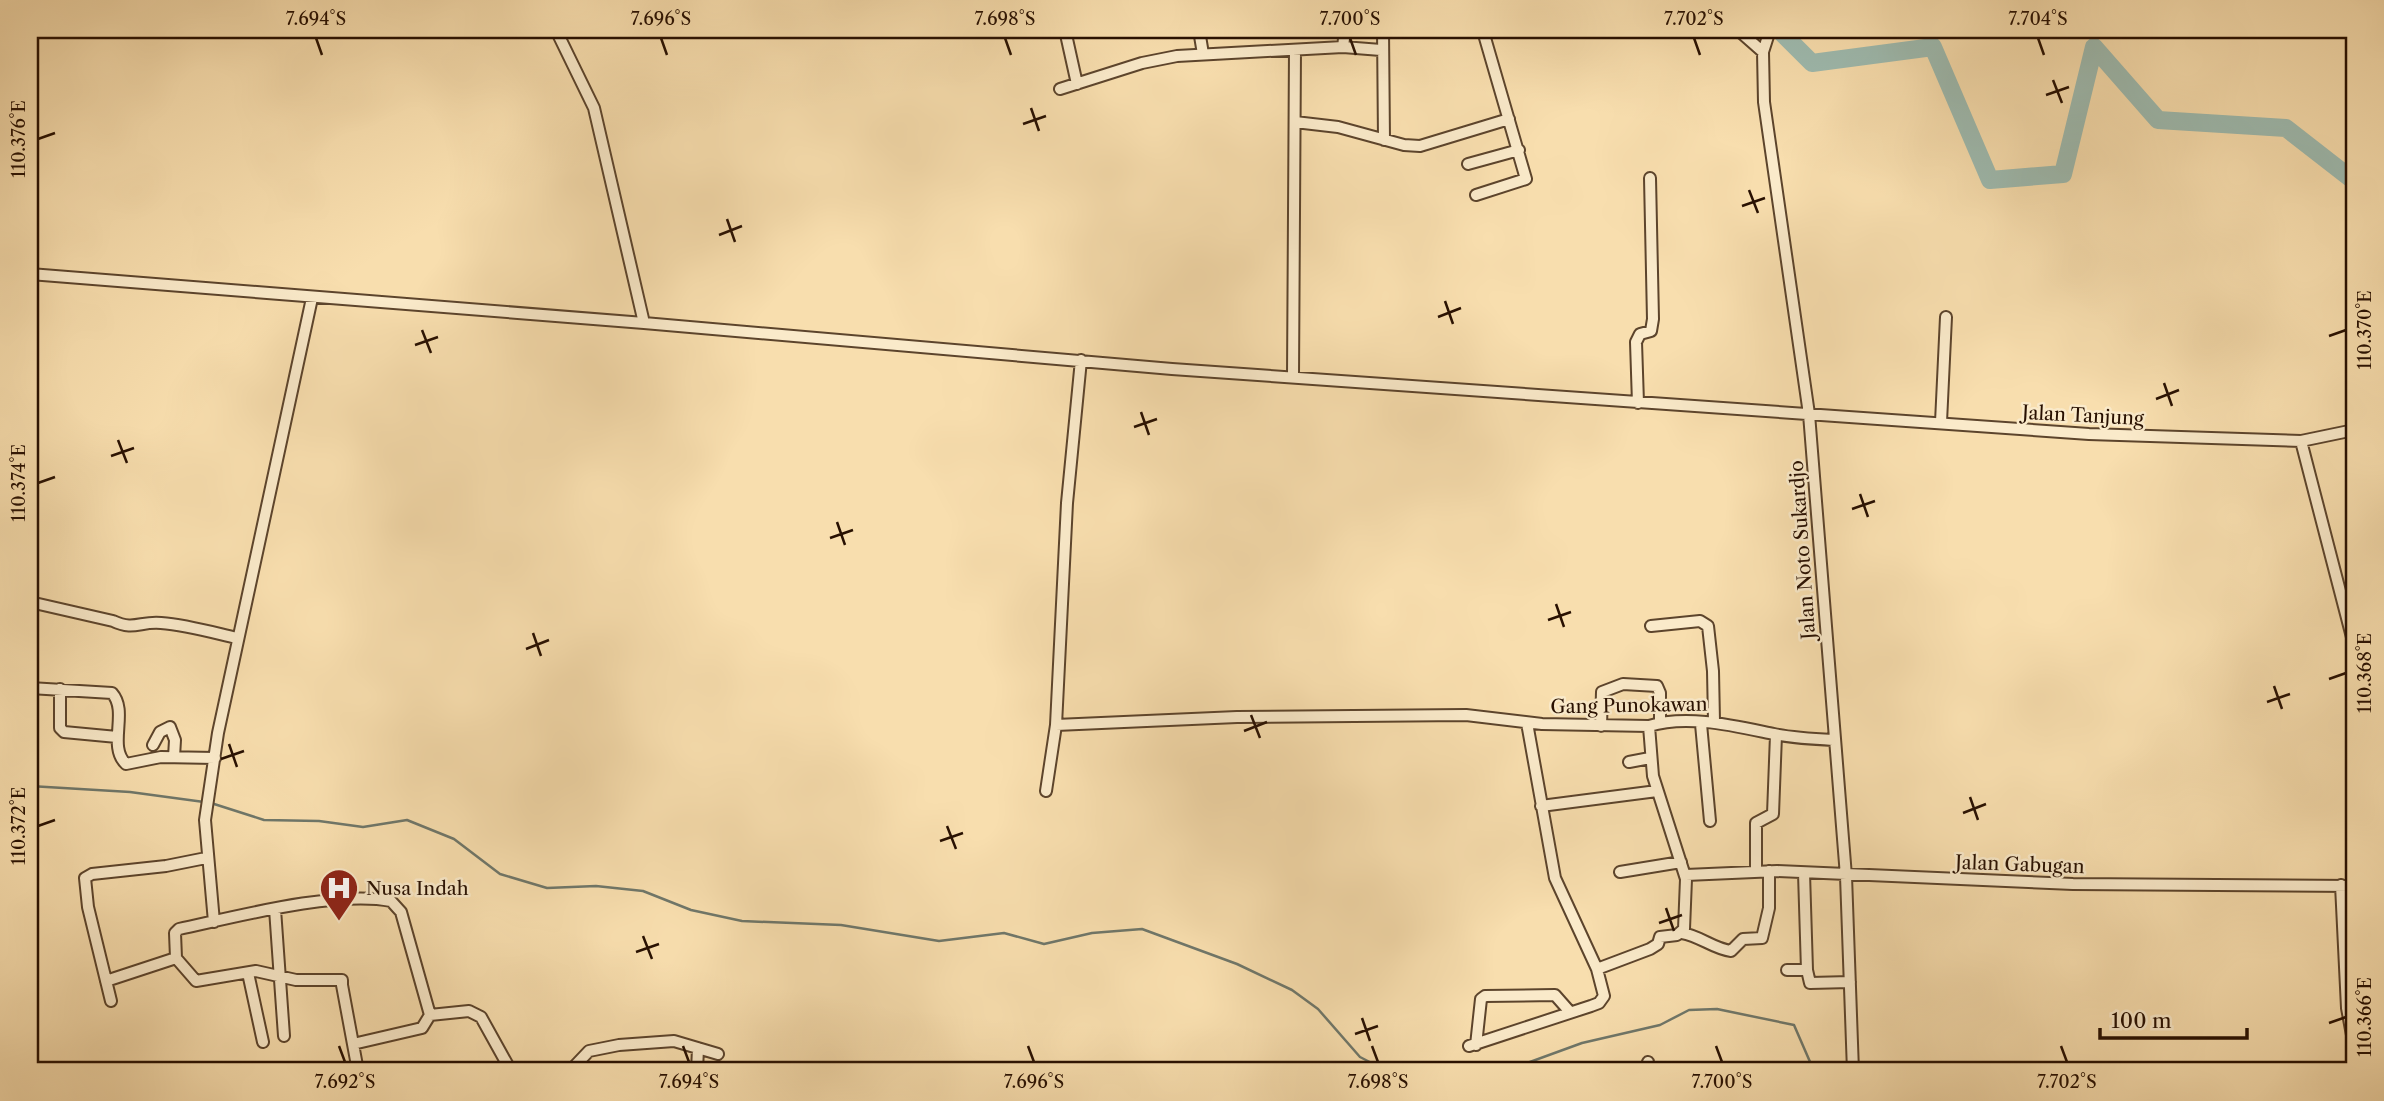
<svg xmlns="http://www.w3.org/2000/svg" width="2384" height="1101" font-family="'Libre Caslon Text',serif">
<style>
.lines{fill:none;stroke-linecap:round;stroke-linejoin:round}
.stream{stroke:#6f776a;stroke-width:2.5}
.river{stroke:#9ebbb0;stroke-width:18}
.minor-casing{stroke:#5c442c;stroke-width:14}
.minor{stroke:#faeaca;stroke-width:10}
.ticks{fill:none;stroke:#281001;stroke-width:2.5}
.labels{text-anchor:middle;stroke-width:5;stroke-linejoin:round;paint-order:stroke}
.street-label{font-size:19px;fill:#281001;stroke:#faeaca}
.poi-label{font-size:19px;fill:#281001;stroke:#faeaca;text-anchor:start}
.neatline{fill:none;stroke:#281001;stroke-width:2.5}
.ticks-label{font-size:18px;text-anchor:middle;fill:#281001}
</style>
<rect width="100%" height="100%" fill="#f8deae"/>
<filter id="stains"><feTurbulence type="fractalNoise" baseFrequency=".00286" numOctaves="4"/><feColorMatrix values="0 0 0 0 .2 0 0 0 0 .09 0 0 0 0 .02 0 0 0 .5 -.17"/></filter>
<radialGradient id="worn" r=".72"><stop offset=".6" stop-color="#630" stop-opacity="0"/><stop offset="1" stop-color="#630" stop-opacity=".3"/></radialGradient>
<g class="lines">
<!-- stream -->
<path class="stream" d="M30 786 130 792 204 802
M211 803 264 820 319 821 363 827 407 820 454 839 500 874 547 888 596 886 643 891 691 910 742 921 841 925 939 941 1004 933 1044 944 1092 933 1142 929 1237 964 1292 990 1318 1009 1360 1057 1387 1071
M1505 1071 1582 1043 1660 1025 1689 1010 1717 1009 1794 1025 1814 1071"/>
<!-- river -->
<path class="river" d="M1779 30 1812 63 1933 47 1990 180 2063 174 2094 47 2158 120 2286 128 2354 181"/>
<!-- minor casing -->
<g class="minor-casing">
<path id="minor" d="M556 30 594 108 644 323
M1065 30 1077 84
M1199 30 1203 54
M1383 30 1384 140
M1738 30 1763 52
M1770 30 1763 52 1764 102 1809 414 1846 876 1853 1071
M1343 47 1381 50
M1060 89 1142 63 1177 56 1343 47 1345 30
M1295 122 1338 127 1404 145 1420 146 1509 119
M1468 164 1519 150
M1476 195 1526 179 1483 31
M30 274 644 323 1172 369 2089 434 2301 441 2354 430
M1293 376 1295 50
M1638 403 1636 342 1640 334 1651 331 1653 319 1650 178
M1941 422 1946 317
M2301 441 2354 645
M30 602 113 621C134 631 140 621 161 623 187 625 211 632 237 638
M1651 626 1700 621 1708 626 1713 671 1714 721
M30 688 112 693C129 712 107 746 126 764L161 757 215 758
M60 689V728L64 732 117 737
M1701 724 1710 821
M1056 725 1237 717 1466 715 1542 724 1649 726C1687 714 1735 726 1774 734 1793 738 1814 739 1834 740
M1601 726 1602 692 1623 684 1657 686 1660 693V722
M153 745 160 732 170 727 175 740 174 757
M1629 762 1650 758
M1046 791 1056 725 1067 503 1081 360
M1541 806 1657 791
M1756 871V823L1773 814 1776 735
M1620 872 1681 862
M1686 875 1777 871 2073 884 2354 886
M2341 885 2347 1008 2354 1046
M275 909 284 1036
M214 922 205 820 218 733 312 298
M1682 933C1700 936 1714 949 1731 951L1743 939 1762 938 1769 908V871
M1597 969 1650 949 1658 944 1660 937 1677 935 1684 929 1686 879 1653 776 1649 726
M1787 970H1807L1804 873
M1807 970 1810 983 1850 982
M248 973 263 1042
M106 981 176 958
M111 1001 88 907 85 878 92 874 166 866 206 858
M430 1015 469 1011 481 1017 511 1071
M353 1044 422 1028 430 1015 401 912 391 901C336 890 235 917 179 929L175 933 176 958 196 981 256 971 296 980H342V985L358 1071
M1476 1045 1481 999 1485 996 1555 995 1570 1012
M1469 1046 1591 1006 1599 1003 1604 996 1597 969 1555 878 1527 723
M1648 1062 1649 1071
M570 1071 589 1051 619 1045 674 1041 718 1054
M697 1071 698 1048"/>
</g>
<!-- minor -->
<use href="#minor" class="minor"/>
</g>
<!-- ticks -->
<path class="ticks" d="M316 38 322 55M661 38 667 55M1005 38 1011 55M1350 38 1356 55M1694 38 1700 55M2038 38 2044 55M2053 80 2062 103M2046 95 2069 87M1031 108 1039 131M1023 124 1046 116M38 139 55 133M1749 190 1758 213M1742 206 1765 198M727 219 735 242M719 235 742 226M1445 301 1453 324M1438 317 1461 308M422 330 431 353M2329 336 2346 330M415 345 438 337M2164 383 2172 406M2156 399 2179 390M1141 412 1149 435M1134 427 1157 419M118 440 127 463M111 456 134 448M38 483 55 477M1860 494 1868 517M1852 509 1875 501M837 522 845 545M830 538 853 530M1556 604 1564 627M1548 620 1571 612M533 633 541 656M526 649 549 640M2329 679 2346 673M2274 686 2282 709M2267 702 2290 694M1251 715 1260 738M1244 731 1267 722M229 744 237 767M221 759 244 751M1970 797 1978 820M1963 813 1986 804M38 826 55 820M947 826 956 849M940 841 963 833M1666 908 1674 931M1659 923 1682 915M643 936 652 959M636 952 659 944M1362 1018 1370 1041M2329 1023 2346 1017M1355 1034 1378 1026M339 1046 345 1062M683 1046 689 1062M1028 1046 1034 1062M1372 1046 1378 1062M1716 1046 1722 1062M2061 1046 2067 1062"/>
<!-- icons -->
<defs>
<g id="hospital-pin" transform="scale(2.0125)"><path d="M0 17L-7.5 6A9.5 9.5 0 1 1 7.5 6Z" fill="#8f2418" stroke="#faeaca"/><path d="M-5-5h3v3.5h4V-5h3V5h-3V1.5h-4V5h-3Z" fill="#fff"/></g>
</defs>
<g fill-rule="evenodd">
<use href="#hospital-pin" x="339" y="888"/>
</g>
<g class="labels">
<!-- street labels -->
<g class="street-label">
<text transform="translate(2083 415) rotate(3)" y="7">Jalan Tanjung</text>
<text transform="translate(1802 550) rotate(-94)" y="7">Jalan Noto Sukardjo</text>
<text transform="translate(1629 705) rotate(-1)" y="7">Gang Punokawan</text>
<text transform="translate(2020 864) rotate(2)" y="7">Jalan Gabugan</text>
</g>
<!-- poi labels -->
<g class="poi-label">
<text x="366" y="895">Nusa Indah</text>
</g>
</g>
<!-- margin -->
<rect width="2384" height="1101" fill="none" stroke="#f8deae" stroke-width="77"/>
<!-- scale -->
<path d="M2100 1028v10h147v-10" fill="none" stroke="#281001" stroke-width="3.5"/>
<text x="2111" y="1028" font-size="21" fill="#281001" stroke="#faeaca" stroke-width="5" paint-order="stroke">100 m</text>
<rect x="38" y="38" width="2308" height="1024" class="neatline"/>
<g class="ticks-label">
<text x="316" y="25">7.694°S</text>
<text x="661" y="25">7.696°S</text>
<text x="1005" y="25">7.698°S</text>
<text x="1350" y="25">7.700°S</text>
<text x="1694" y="25">7.702°S</text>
<text x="2038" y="25">7.704°S</text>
<text transform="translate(19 139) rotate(-90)" y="6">110.376°E</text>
<text transform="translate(2365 330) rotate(-90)" y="6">110.370°E</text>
<text transform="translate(19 483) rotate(-90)" y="6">110.374°E</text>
<text transform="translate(2365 673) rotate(-90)" y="6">110.368°E</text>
<text transform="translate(19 826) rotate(-90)" y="6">110.372°E</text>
<text transform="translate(2365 1017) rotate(-90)" y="6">110.366°E</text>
<text x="345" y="1088">7.692°S</text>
<text x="689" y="1088">7.694°S</text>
<text x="1034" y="1088">7.696°S</text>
<text x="1378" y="1088">7.698°S</text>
<text x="1722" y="1088">7.700°S</text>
<text x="2067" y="1088">7.702°S</text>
</g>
<rect width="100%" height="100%" filter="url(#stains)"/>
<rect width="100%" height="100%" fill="url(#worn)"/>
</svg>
